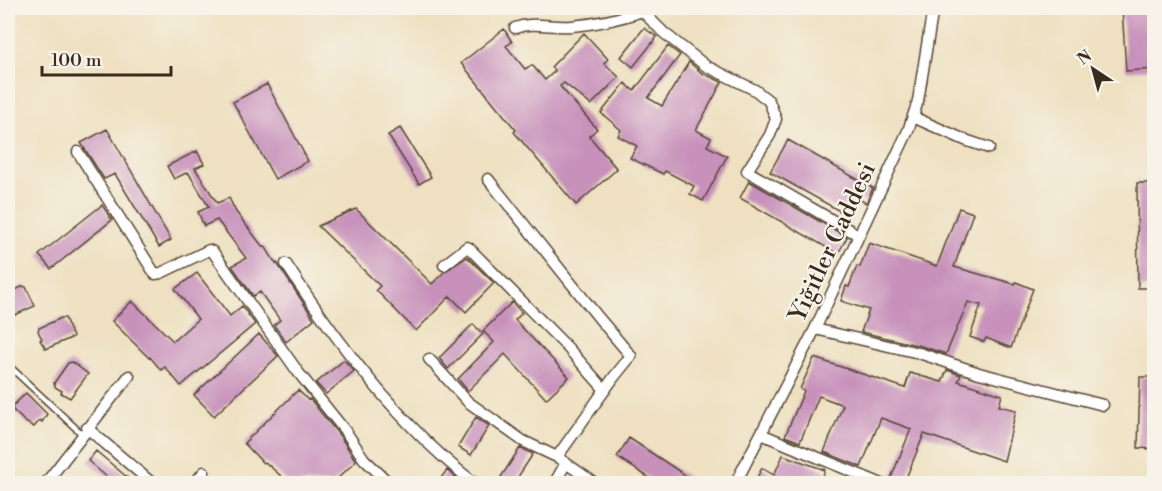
<svg xmlns="http://www.w3.org/2000/svg" width="1162" height="491" font-family="'Libre Bodoni',serif">
<style>
.building{fill:#c791bb}
.lines{fill:none;stroke-linecap:round;stroke-linejoin:round}
.service-casing{stroke:#564536;stroke-width:8}
.minor-casing{stroke:#564536;stroke-width:13}
.primary-casing{stroke:#564536;stroke-width:17}
.service{stroke:#fff;stroke-width:5}
.minor{stroke:#fff;stroke-width:10}
.primary{stroke:#fff;stroke-width:15}
.labels{text-anchor:middle;stroke-width:4.5;stroke-linejoin:round;paint-order:stroke}
.street-label{font-size:24px;fill:#3b2a1e;stroke:#f7f3e8}
</style>
<rect width="100%" height="100%" fill="#f7f3e8"/>
<filter id="ink" filterUnits="userSpaceOnUse"><feTurbulence type="fractalNoise" baseFrequency=".0167" numOctaves="2"/><feDisplacementMap in="SourceGraphic" scale="12" xChannelSelector="R" yChannelSelector="G"/><feConvolveMatrix kernelMatrix="1 2 1 2 8 2 1 2 1" color-interpolation-filters="sRGB"/></filter>
<filter id="wash" filterUnits="userSpaceOnUse"><feTurbulence type="fractalNoise" baseFrequency=".008" numOctaves="4" result="noise"/><feDisplacementMap in="SourceGraphic" scale="24" xChannelSelector="R" yChannelSelector="G"/><feGaussianBlur stdDeviation="1.35" result="paint"/><feColorMatrix in="noise" values="0 0 0 0 0 0 0 0 0 0 0 0 0 0 0 0 0 1.4 0 .05"/><feComposite in="paint" operator="in"/></filter>
<g filter="url(#wash)">
<rect width="100%" height="100%" fill="#eee0c0"/>
<g id="blocks">
<!-- building -->
<path class="building" d="M1122 8H1152L1155 69 1126 71Z
M644 28 657 37 633 67 621 57Z
M504 29 512 42 506 46 525 69 532 65 545 80 555 71 551 67 584 33 608 59 604 63 619 77 591 105 564 83 560 86 597 129 589 136 617 169 576 205 514 132 516 130 461 63Z
M668 46 680 55 648 98 662 106 689 62 702 73 722 82 696 130 711 138 707 146 727 156 703 201 690 194 694 186 665 171 663 174 630 158 637 146 618 136 621 130 601 113 625 83 634 91Z
M267 84 308 161 275 179 233 102Z
M400 128 431 177 419 184 388 135Z
M107 129 171 240 159 247 115 174 104 179 81 143Z
M788 140 873 188 866 203 855 197 845 214 770 172Z
M197 151 204 164 195 168 217 203 229 198 236 212 263 247 265 246 276 264 277 263 314 319 286 342 274 325 280 320 260 292 253 296 232 266 246 258 217 220 204 226 198 212 209 207 188 172 174 179 167 166Z
M749 181 847 237 838 254 740 198Z
M1137 183H1155V288H1138Z
M102 205 112 220 51 269 39 255Z
M959 208 973 213 954 267 1015 284 1016 282 1033 289 1011 348 986 338 984 342 970 337 981 305 968 302 946 354 921 346 861 332 869 310 841 301 846 286 849 287 857 266 860 267 869 243 937 266Z
M356 209 432 284 444 272 467 257 494 283 466 312 450 296 416 331 376 290 380 286 318 226Z
M197 273 230 316 242 306 255 324 181 386 165 367 161 370 150 357 149 358 112 321 132 301 173 341 198 319 175 289Z
M23 286 26 287 35 306 8 318V294Z
M512 302 522 313 515 320 569 377 546 399 505 354 468 391 458 379 494 342 483 331Z
M61 318H65L73 337 46 349 40 340 42 339 38 331 39 328Z
M473 324 483 334 448 369 439 358Z
M259 334 278 356 214 416 194 395Z
M814 358 905 388 910 373 942 382 947 370 961 375 958 381 1002 395 999 406 1016 410 1004 461 924 434 904 483H889L911 429 881 418 861 467 824 452 843 405 819 396 800 442 785 436 804 391 800 389Z
M344 360 354 371 326 394 316 383Z
M72 362 88 374 70 398 61 393 62 391 55 387 54 383 68 363Z
M1140 377H1155V449L1138 448Z
M298 390 308 400 310 399 340 436 356 461 333 483H289L265 462 263 463 244 443Z
M26 393 47 414 42 422 40 420 34 427 25 422 13 410 12 407Z
M476 417 489 426 471 455 458 447Z
M629 438 697 483H657L617 457Z
M520 448 533 454 514 483H497Z
M96 451 128 478 123 483H114L88 461Z
M783 455 825 470 822 479 818 483H754L762 468 774 475Z
M447 470 463 483H437Z"/>
</g>
</g>
<g filter="url(#ink)">
<use href="#blocks" fill-opacity="0" stroke="#564536" stroke-width="1.5"/>
<g class="lines">
<!-- service casing -->
<g class="service-casing">
<path id="service" d="M8 365 82 434"/>
</g>
<!-- minor casing -->
<g class="minor-casing">
<path id="minor" d="M515 28C534 21 552 28 572 26 596 24 619 19 642 11L664 33 706 66 755 90 769 101 776 119 770 135 747 171 858 235
M913 117 965 140 989 148
M78 152 155 274 161 273 209 250 213 252 298 372 346 432 364 459 390 484
M488 179 598 317 631 356 614 377 557 457
M286 264C336 341 402 429 476 484
M444 265 467 247 469 248 568 348 605 390
M815 329 919 353 979 373 1103 405
M429 359 468 402 523 441 557 457 596 484
M87 428 153 484
M761 434 882 484
M45 484 129 376
M194 484 204 472
M554 484 566 463
M735 484 815 329 908 131 918 101 933 8"/>
</g>
<!-- primary casing -->
<g class="primary-casing">
<path id="primary" d="M8 481 10 484"/>
</g>
<!-- service -->
<use href="#service" class="service"/>
<!-- minor -->
<use href="#minor" class="minor"/>
<!-- primary -->
<use href="#primary" class="primary"/>
</g>
</g>
<g class="labels">
<!-- street labels -->
<g class="street-label">
<text transform="translate(832 242) rotate(-65)" y="8">Yiğitler Caddesi</text>
</g>
</g>
<!-- margin -->
<rect width="1162" height="491" fill="none" stroke="#f7f3e8" stroke-width="30"/>
<!-- north arrow -->
<g transform="translate(1093 69) rotate(324)" stroke="#f7f3e8" stroke-width="4.5" paint-order="stroke">
<path d="M0-4.5L10 22L0 15L-10 22Z" fill="#3b2a1e"/>
<text y="-9" font-size="16" font-weight="bold" text-anchor="middle" fill="#3b2a1e">N</text>
</g>
<!-- scale -->
<path d="M42 66v9h129v-9" fill="none" stroke="#3b2a1e" stroke-width="3"/>
<text x="51" y="66" font-size="18" fill="#3b2a1e" stroke="#f7f3e8" stroke-width="4.5" paint-order="stroke">100 m</text>
</svg>
